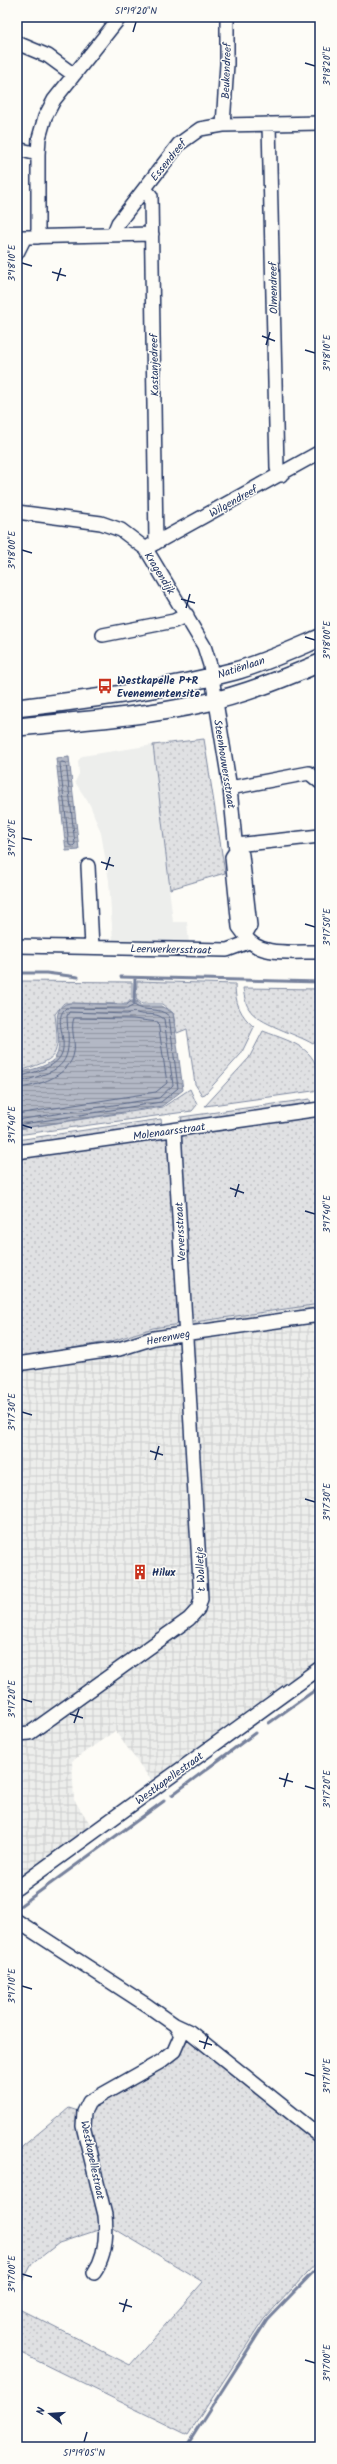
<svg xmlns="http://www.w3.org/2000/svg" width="337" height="2464" font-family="Kalam,sans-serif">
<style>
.built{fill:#edeeec}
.industrial{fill:url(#industrial-grid)}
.grass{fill:url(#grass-dots);stroke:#7e88a0}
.water{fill:url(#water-rules);stroke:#76819c}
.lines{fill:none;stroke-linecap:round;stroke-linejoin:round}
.shore{stroke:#586687;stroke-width:1}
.stream{stroke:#76819c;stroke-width:3}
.minor-casing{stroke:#1b2f5e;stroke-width:16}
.major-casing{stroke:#1b2f5e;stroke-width:20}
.minor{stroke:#fdfcf7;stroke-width:13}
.major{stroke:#fdfcf7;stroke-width:17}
.ticks{fill:none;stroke:#1b2f5e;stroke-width:1.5}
.labels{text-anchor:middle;stroke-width:3;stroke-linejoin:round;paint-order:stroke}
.street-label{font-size:11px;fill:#1b2f5e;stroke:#fdfcf7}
.poi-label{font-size:11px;font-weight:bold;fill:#1b2f5e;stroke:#fdfcf7;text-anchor:start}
.neatline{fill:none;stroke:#1b2f5e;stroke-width:1.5}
.ticks-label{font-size:10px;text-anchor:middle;fill:#1b2f5e}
</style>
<defs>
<pattern id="industrial-grid" width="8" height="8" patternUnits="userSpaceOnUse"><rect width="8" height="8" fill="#edeeec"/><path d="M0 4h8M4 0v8" fill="none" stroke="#cbcccd"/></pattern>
<pattern id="grass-dots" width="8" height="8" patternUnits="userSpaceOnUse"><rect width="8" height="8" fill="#e0e1e3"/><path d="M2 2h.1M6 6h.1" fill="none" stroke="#c0c1c5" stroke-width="1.8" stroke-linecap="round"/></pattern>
<pattern id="water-rules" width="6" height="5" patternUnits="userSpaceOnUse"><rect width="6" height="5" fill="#b3b8c5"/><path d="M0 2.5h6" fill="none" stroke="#9196a3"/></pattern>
</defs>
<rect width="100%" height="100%" fill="#fdfcf7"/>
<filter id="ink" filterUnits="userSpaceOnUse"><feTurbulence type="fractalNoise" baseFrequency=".025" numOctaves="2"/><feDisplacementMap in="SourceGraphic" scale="8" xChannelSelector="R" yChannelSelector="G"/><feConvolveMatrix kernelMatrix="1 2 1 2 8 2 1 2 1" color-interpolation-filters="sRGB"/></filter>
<g filter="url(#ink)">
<!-- built -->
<path class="built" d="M153 745 173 922H187L189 943 113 941 109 881 101 833 90 805 75 782 79 774 78 761 82 756Z"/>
<!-- industrial -->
<path class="industrial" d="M320 1304V1663L154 1784 115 1731 72 1761 74 1800 93 1828 17 1883V1358L112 1341 153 1328Z"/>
<!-- grass -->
<path class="grass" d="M204 739 225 873 170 889 153 745Z
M17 981 132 982V998L127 1004 64 1003 55 1014C60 1059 59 1058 17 1072Z
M137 981 235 984C235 1003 240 1015 254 1027L241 1054 205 1094 202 1095 195 1084 187 1029 177 1033 173 1013 162 1004H142L136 999Z
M243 988 320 989V1039L313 1044C297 1034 258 1024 249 1009 245 1003 244 994 243 988Z
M263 1031C297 1044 320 1048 320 1090L205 1106 249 1058Z
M190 1089 197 1105 192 1111 17 1135V1129L163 1107Z
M310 1099 311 1106 182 1124 181 1117Z
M320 1114V1304L153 1328 112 1341 17 1358V1157L227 1130Z
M161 1119 162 1126 17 1147V1140Z
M186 2035 320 2142V2259L264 2319 188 2435 17 2351V2308L130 2365 203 2282 110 2226 59 2243 32 2264 17 2292V2154L23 2146 69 2108 78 2111 154 2069Z"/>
<!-- water -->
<path class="water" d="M69 757 79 850 66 851 56 758Z
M131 1001H137L141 1006H161L173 1013 183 1090 162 1106 17 1129V1073C28 1070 46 1068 54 1059 68 1044 44 1007 70 1003L127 1005Z"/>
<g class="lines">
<!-- shore -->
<path class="shore" d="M62 762 66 763 75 844 73 846 69 845 60 764Z
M17 1077C24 1076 31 1073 38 1071 86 1056 47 1024 66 1008L127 1009 134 1005C145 1013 158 1006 169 1016L178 1088 161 1102 17 1125
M17 1082C25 1081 34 1078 42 1075 75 1065 68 1044 67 1016L69 1012 127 1014 134 1012C144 1017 155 1011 164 1019L173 1085 159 1098 17 1120
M17 1088C37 1087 71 1075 74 1052 76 1042 70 1028 74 1018L133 1019 158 1022 167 1083 156 1092 17 1114"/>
<!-- stream -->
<path class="stream" d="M17 973H46L78 977
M121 977 320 982
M134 1004 135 978
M269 1723 318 1688
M172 1795 255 1733
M17 1908 164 1801
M186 2447 267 2320 320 2265"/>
<!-- minor casing -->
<g class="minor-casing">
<path id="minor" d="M17 43 48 56 74 75
M269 124 277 468 281 475
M223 125 227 64V17
M17 149 38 154V237
M38 154 39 138 45 117 54 100 120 17
M145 189 151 196 156 543
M113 235 118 223 179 144 200 129 223 125 320 123
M17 237 152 234
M17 253 25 237
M17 512 101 523 121 530 146 549 204 646 210 665 230 788 236 851 232 857 239 927 245 935
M150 546 320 452
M103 635 174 621 187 615
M230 788 309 773 320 782
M236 845 320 836
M236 851 242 855 250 926 245 935C257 958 298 951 320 952
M88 866 92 947
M17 946 227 950 249 942
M17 1152 320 1109
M17 1364 119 1349 154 1338 320 1315
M17 1734 30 1733 189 1619 198 1609 201 1599 174 1130
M17 1888 320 1668
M17 1921 148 2006 175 2025 181 2035 174 2051 160 2062 89 2102 84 2112 83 2126 105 2215C107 2235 106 2256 94 2273
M175 2025 190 2032 320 2136"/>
</g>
<!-- major casing -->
<g class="major-casing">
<path id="major" d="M17 708C90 699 164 690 235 671 264 663 292 650 320 638
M17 727C79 721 143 717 205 703 245 694 282 679 320 663"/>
</g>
<!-- minor -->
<use href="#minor" class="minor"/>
<!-- major -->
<use href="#major" class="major"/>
</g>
</g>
<!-- ticks -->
<path class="ticks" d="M133 32 136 22M305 63 315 66M22 263 32 266M52 272 66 276M57 281 61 268M262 336 275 341M266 345 270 332M305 350 315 353M22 550 32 553M181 599 195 603M186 608 190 594M305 637 315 640M22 838 32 840M101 862 114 866M106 870 110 857M305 924 315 927M22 1125 32 1128M230 1188 244 1193M235 1197 239 1184M305 1211 315 1214M22 1412 32 1415M150 1451 163 1455M155 1460 159 1446M305 1499 315 1502M22 1699 32 1702M70 1714 83 1718M74 1723 79 1709M279 1778 293 1782M305 1786 315 1789M284 1787 288 1773M22 1986 32 1989M199 2041 212 2045M204 2049 208 2036M305 2073 315 2076M22 2274 32 2277M119 2303 132 2307M123 2312 127 2299M305 2360 315 2363M84 2442 87 2432"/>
<!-- icons -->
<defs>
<g id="bus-bare" transform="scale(1.2)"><path d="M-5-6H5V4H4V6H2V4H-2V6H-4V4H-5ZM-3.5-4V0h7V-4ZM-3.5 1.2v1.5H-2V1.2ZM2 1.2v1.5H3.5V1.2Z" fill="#c8321e" stroke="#fdfcf7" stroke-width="2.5" paint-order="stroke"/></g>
<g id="building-bare" transform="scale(1.2)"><path d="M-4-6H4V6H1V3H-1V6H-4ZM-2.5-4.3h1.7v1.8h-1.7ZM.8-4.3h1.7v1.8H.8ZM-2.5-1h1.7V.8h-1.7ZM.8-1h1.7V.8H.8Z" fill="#c8321e" stroke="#fdfcf7" stroke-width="2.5" paint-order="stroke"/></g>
</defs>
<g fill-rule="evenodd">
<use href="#bus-bare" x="105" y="686"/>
<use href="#building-bare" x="140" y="1572"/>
</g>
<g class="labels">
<!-- street labels -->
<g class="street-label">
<text transform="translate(226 71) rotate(-88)" y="4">Beukendreef</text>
<text transform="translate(168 160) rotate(-51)" y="4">Essendreef</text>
<text transform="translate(273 288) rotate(-91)" y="4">Olmendreef</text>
<text transform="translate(154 365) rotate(-91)" y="4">Kastanjedreef</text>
<text transform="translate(233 501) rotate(-29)" y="4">Wilgendreef</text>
<text transform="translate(160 573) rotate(58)" y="4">Kragendijk</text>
<text transform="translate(241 667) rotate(-18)" y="4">Natiënlaan</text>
<text transform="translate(225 764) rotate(81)" y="4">Steenhouwersstraat</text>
<text transform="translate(171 949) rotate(1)" y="4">Leerwerkersstraat</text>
<text transform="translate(169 1131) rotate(-8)" y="4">Molenaarsstraat</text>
<text transform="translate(180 1232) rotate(-93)" y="4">Verversstraat</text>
<text transform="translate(168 1337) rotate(-11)" y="4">Herenweg</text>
<text transform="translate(200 1570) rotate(-93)" y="4">'t Walletje</text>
<text transform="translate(169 1778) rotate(-36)" y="4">Westkapellestraat</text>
<text transform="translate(93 2160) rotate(78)" y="4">Westkapellestraat</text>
</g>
<!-- poi labels -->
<g class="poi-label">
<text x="117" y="684">Westkapelle P+R<tspan x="117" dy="13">Evenementensite</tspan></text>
<text x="152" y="1576">Hilux</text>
</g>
</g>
<!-- margin -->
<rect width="337" height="2464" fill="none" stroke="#fdfcf7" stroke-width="44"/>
<!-- north arrow -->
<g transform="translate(50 2414) rotate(287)" stroke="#fdfcf7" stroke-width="3" paint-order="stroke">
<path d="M0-3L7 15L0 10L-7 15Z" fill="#1b2f5e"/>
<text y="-6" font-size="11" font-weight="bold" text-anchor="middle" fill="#1b2f5e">N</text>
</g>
<rect x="22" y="22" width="293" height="2420" class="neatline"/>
<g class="ticks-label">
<text x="136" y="14">51°19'20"N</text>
<text transform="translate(326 66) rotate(-90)" y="4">3°18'20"E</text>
<text transform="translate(11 263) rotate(-90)" y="4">3°18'10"E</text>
<text transform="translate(326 353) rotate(-90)" y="4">3°18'10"E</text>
<text transform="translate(11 550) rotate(-90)" y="4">3°18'00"E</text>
<text transform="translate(326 640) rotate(-90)" y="4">3°18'00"E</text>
<text transform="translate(11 838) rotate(-90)" y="4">3°17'50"E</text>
<text transform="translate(326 927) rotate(-90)" y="4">3°17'50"E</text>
<text transform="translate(11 1125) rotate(-90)" y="4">3°17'40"E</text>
<text transform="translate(326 1214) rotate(-90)" y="4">3°17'40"E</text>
<text transform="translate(11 1412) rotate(-90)" y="4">3°17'30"E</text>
<text transform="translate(326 1502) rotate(-90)" y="4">3°17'30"E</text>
<text transform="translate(11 1699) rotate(-90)" y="4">3°17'20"E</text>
<text transform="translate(326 1789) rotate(-90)" y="4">3°17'20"E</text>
<text transform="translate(11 1986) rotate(-90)" y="4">3°17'10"E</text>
<text transform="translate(326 2076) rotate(-90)" y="4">3°17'10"E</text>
<text transform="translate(11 2274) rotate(-90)" y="4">3°17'00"E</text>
<text transform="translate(326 2363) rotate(-90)" y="4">3°17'00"E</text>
<text x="84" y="2456">51°19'05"N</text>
</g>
</svg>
